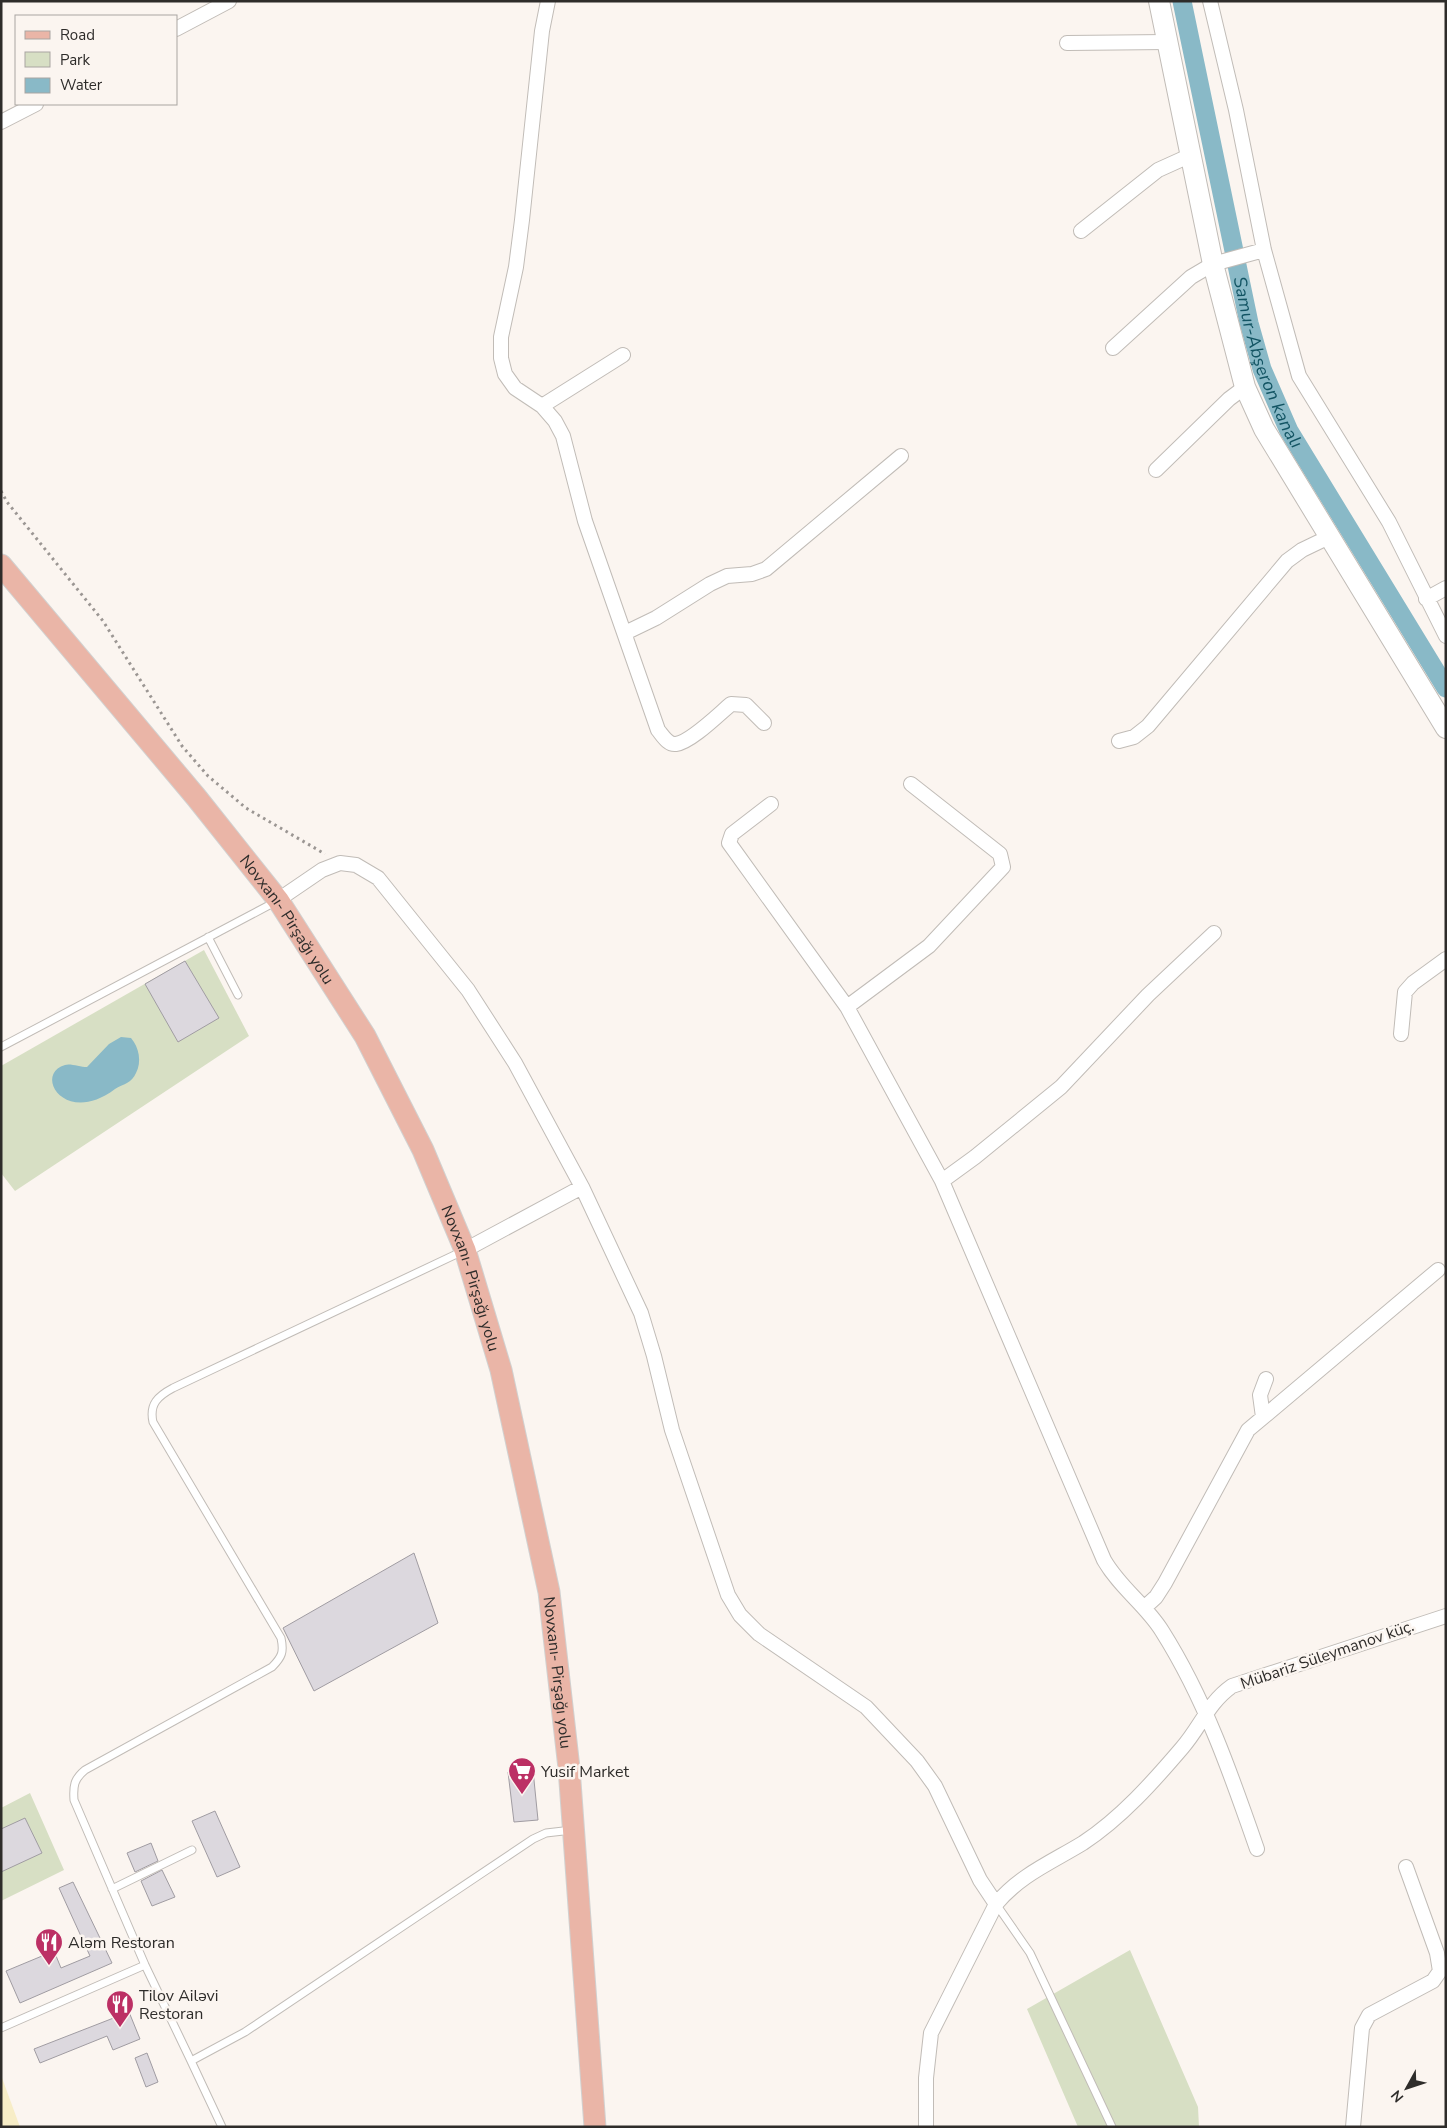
<svg xmlns="http://www.w3.org/2000/svg" width="1447" height="2128" font-family="'Nunito Sans',sans-serif">
<style>
.green{fill:#d7dfc4}
.sand{fill:#f7edc7}
.water{fill:#89b9c7}
.lines{fill:none;stroke-linecap:round;stroke-linejoin:round}
.canal{stroke:#89b9c7;stroke-width:19}
.building{fill:#dcd8de;stroke:#a09ca2}
.lane-casing{stroke:#c1bcb7;stroke-width:9}
.street-casing{stroke:#c1bcb7;stroke-width:16}
.secondary-casing{stroke:#c1bcb7;stroke-width:22}
.primary-casing{stroke:#d1d1d0;stroke-width:23}
.path{stroke:#9b9693;stroke-width:3;stroke-dasharray:2.5 4;stroke-linecap:butt}
.lane{stroke:#fff;stroke-width:7}
.street{stroke:#fff;stroke-width:14}
.secondary{stroke:#fff;stroke-width:20}
.primary{stroke:#eab5a7;stroke-width:21}
.labels{text-anchor:middle;stroke-width:5;stroke-linejoin:round;paint-order:stroke}
.street-label{font-size:16px;fill:#2e2c2a;stroke:#fbf5f0}
.poi-label{font-size:16px;fill:#2e2c2a;stroke:#fbf5f0;text-anchor:start}
.water-label{font-size:18px;font-style:italic;fill:#125463;stroke:#fbf5f0}
</style>
<rect width="100%" height="100%" fill="#fbf5f0"/>
<!-- green -->
<path class="green" d="M204 950 249 1036 15 1191 1 1173V1066Z
M30 1793 64 1870 1 1901V1808Z
M1130 1950 1198 2107 1199 2127H1078L1027 2009Z"/>
<!-- sand -->
<path class="sand" d="M1 2075 20 2127H1Z"/>
<!-- water -->
<path class="water" d="M121 1037 131 1038C139 1047 142 1062 136 1073 132 1083 123 1084 115 1089 65 1127 33 1074 65 1065 70 1063 80 1067 87 1067L109 1044Z"/>
<g class="lines">
<!-- canal -->
<path class="canal" id="s1" d="M1182 1 1249 323 1262 369 1289 431 1446 688"/>
</g>
<!-- building -->
<path class="building" d="M185 961 219 1018 178 1042 145 984Z
M414 1553 438 1623 314 1691 283 1628Z
M533 1770 538 1820 514 1822 508 1772Z
M215 1811 240 1867 217 1877 192 1821Z
M25 1818 42 1853 1 1872V1829Z
M151 1843 158 1861 135 1872 127 1853Z
M162 1870 175 1897 152 1906 141 1881Z
M73 1882 112 1963 20 2003 6 1971 54 1951 61 1968 90 1956 59 1888Z
M129 2012 140 2039 113 2050 107 2036 40 2063 34 2049Z
M147 2053 158 2082 146 2087 135 2058Z"/>
<g class="lines">
<!-- lane casing -->
<g class="lane-casing">
<path id="lane" d="M208 937 238 995
M1 1047 277 901
M463 1251 173 1388C158 1396 149 1404 153 1422L281 1638C284 1652 282 1657 272 1667L85 1770C74 1779 73 1786 74 1800L145 1965 191 2061 245 2032 533 1839 546 1833 572 1830
M112 1889 192 1850
M996 1904 1030 1953 1112 2127
M1 2028 145 1965
M191 2061 222 2127"/>
</g>
<!-- street casing -->
<g class="street-casing">
<path id="street" d="M548 1 542 31 522 220 516 267 501 337V358L505 374 515 388 542 406 555 421 563 436 585 521 658 730C663 736 668 745 676 744 691 742 719 714 731 704L746 705 764 723
M1210 1 1236 110 1264 250 1299 376 1389 522 1446 636
M176 29 229 1
M1067 43 1167 42
M1 122 36 104
M1081 231 1158 170 1189 156
M1113 348 1191 277 1213 264 1264 250
M542 406 623 355
M1156 470 1229 399 1245 387
M1426 599 1446 588
M625 633 656 618 710 584 727 576 752 574 766 569 901 456
M1119 741 1134 737 1148 726 1287 561 1302 550 1329 537
M771 804 732 834 729 843 847 1007 942 1181 1104 1560C1120 1588 1146 1605 1162 1631 1205 1699 1231 1774 1257 1849
M278 900 322 870 340 863 356 865 378 878 468 990 515 1063 582 1187 641 1313 654 1356 672 1430 728 1595 740 1615 759 1634 866 1707 917 1761 935 1786 980 1880 996 1904
M847 1007 929 946 1003 867 1000 854 911 784
M1401 1034 1405 992 1413 983 1446 959
M942 1181 975 1157 1061 1087 1148 995 1214 933
M465 1250 582 1187
M1263 1417 1260 1395 1266 1379
M1144 1608 1156 1597 1165 1583 1248 1430 1438 1270
M926 2127V2078L931 2033 996 1904C1020 1875 1052 1862 1083 1843 1121 1818 1153 1782 1182 1748 1201 1726 1208 1703 1232 1686L1446 1616
M1353 2127 1362 2028 1369 2015 1433 1981 1440 1971 1437 1953 1406 1867"/>
</g>
<!-- secondary casing -->
<g class="secondary-casing">
<path id="secondary" d="M1159 1 1213 264 1245 387 1264 429 1446 728"/>
</g>
<!-- primary casing -->
<g class="primary-casing">
<g id="primary">
<path id="s2" d="M1 565 196 797 278 900 365 1036 423 1150 465 1250 501 1370 549 1592 569 1768 595 2127"/>
</g>
</g>
<!-- path -->
<path class="path" d="M1 491 7 502 103 621 182 746 208 776 246 808 325 854"/>
<!-- lane -->
<use href="#lane" class="lane"/>
<!-- street -->
<use href="#street" class="street"/>
<!-- secondary -->
<use href="#secondary" class="secondary"/>
<!-- primary -->
<use href="#primary" class="primary"/>
</g>
<!-- icons -->
<defs>
<g id="supermarket-pin" transform="scale(1.4375)"><path d="M0 17L-7.5 6A9.5 9.5 0 1 1 7.5 6Z" fill="#bc3065" stroke="#fbf5f0"/><path d="M-6-5.5h2.5l.6 2H6L4.5 2H-2.5L-4.4-4H-6ZM-1.5 3.2a1.3 1.3 0 1 0 .1 0ZM3 3.2a1.3 1.3 0 1 0 .1 0Z" fill="#fff"/></g>
<g id="restaurant-pin" transform="scale(1.4375)"><path d="M0 17L-7.5 6A9.5 9.5 0 1 1 7.5 6Z" fill="#bc3065" stroke="#fbf5f0"/><path d="M-5-6h1v4h1v-4h1v4h1v-4h1v5L-1.5 .5V6h-2V.5L-5-1ZM5-6V6H3V1.5H1.5Q1.5-4 5-6Z" fill="#fff"/></g>
</defs>
<g fill-rule="evenodd">
<use href="#supermarket-pin" x="522" y="1771"/>
<use href="#restaurant-pin" x="49" y="1942"/>
<use href="#restaurant-pin" x="120" y="2004"/>
</g>
<g class="labels">
<!-- street labels -->
<g class="street-label">
<text dy="6" stroke="none"><textPath href="#s2" startOffset="456">Novxanı- Pirşağı yolu</textPath></text>
<text dy="6" stroke="none"><textPath href="#s2" startOffset="861">Novxanı- Pirşağı yolu</textPath></text>
<text transform="translate(1327 1654) rotate(-19)" y="6">Mübariz Süleymanov küç.</text>
<text dy="6" stroke="none"><textPath href="#s2" startOffset="1266">Novxanı- Pirşağı yolu</textPath></text>
</g>
<!-- poi labels -->
<g class="poi-label">
<text x="541" y="1777">Yusif Market</text>
<text x="68" y="1948">Aləm Restoran</text>
<text x="139" y="2001">Tilov Ailəvi<tspan x="139" dy="18">Restoran</tspan></text>
</g>
<!-- water labels -->
<g class="water-label">
<text dy="6" stroke="none"><textPath href="#s1" startOffset="372">Samur-Abşeron kanalı</textPath></text>
</g>
</g>
<!-- border -->
<rect width="1447" height="2128" fill="none" stroke="#2e2c2a" stroke-width="5"/>
<!-- legend -->
<rect x="15" y="15" width="162" height="90" fill="#fbf5f0" stroke="#a9a5a1"/>
<rect x="25" y="31" width="25" height="8" fill="#eab5a7" stroke="#a9a5a1"/>
<text x="60" y="40" font-size="15" fill="#2e2c2a">Road</text>
<rect x="25" y="52" width="25" height="15" fill="#d7dfc4" stroke="#a9a5a1"/>
<text x="60" y="65" font-size="15" fill="#2e2c2a">Park</text>
<rect x="25" y="78" width="25" height="15" fill="#89b9c7" stroke="#a9a5a1"/>
<text x="60" y="90" font-size="15" fill="#2e2c2a">Water</text>
<!-- north arrow -->
<g transform="translate(1407 2088) rotate(230)" stroke="#fbf5f0" stroke-width="4" paint-order="stroke">
<path d="M0-4L9 19L0 12L-9 19Z" fill="#2e2c2a"/>
<text y="-8" font-size="14" font-weight="bold" text-anchor="middle" fill="#2e2c2a">N</text>
</g>
</svg>
